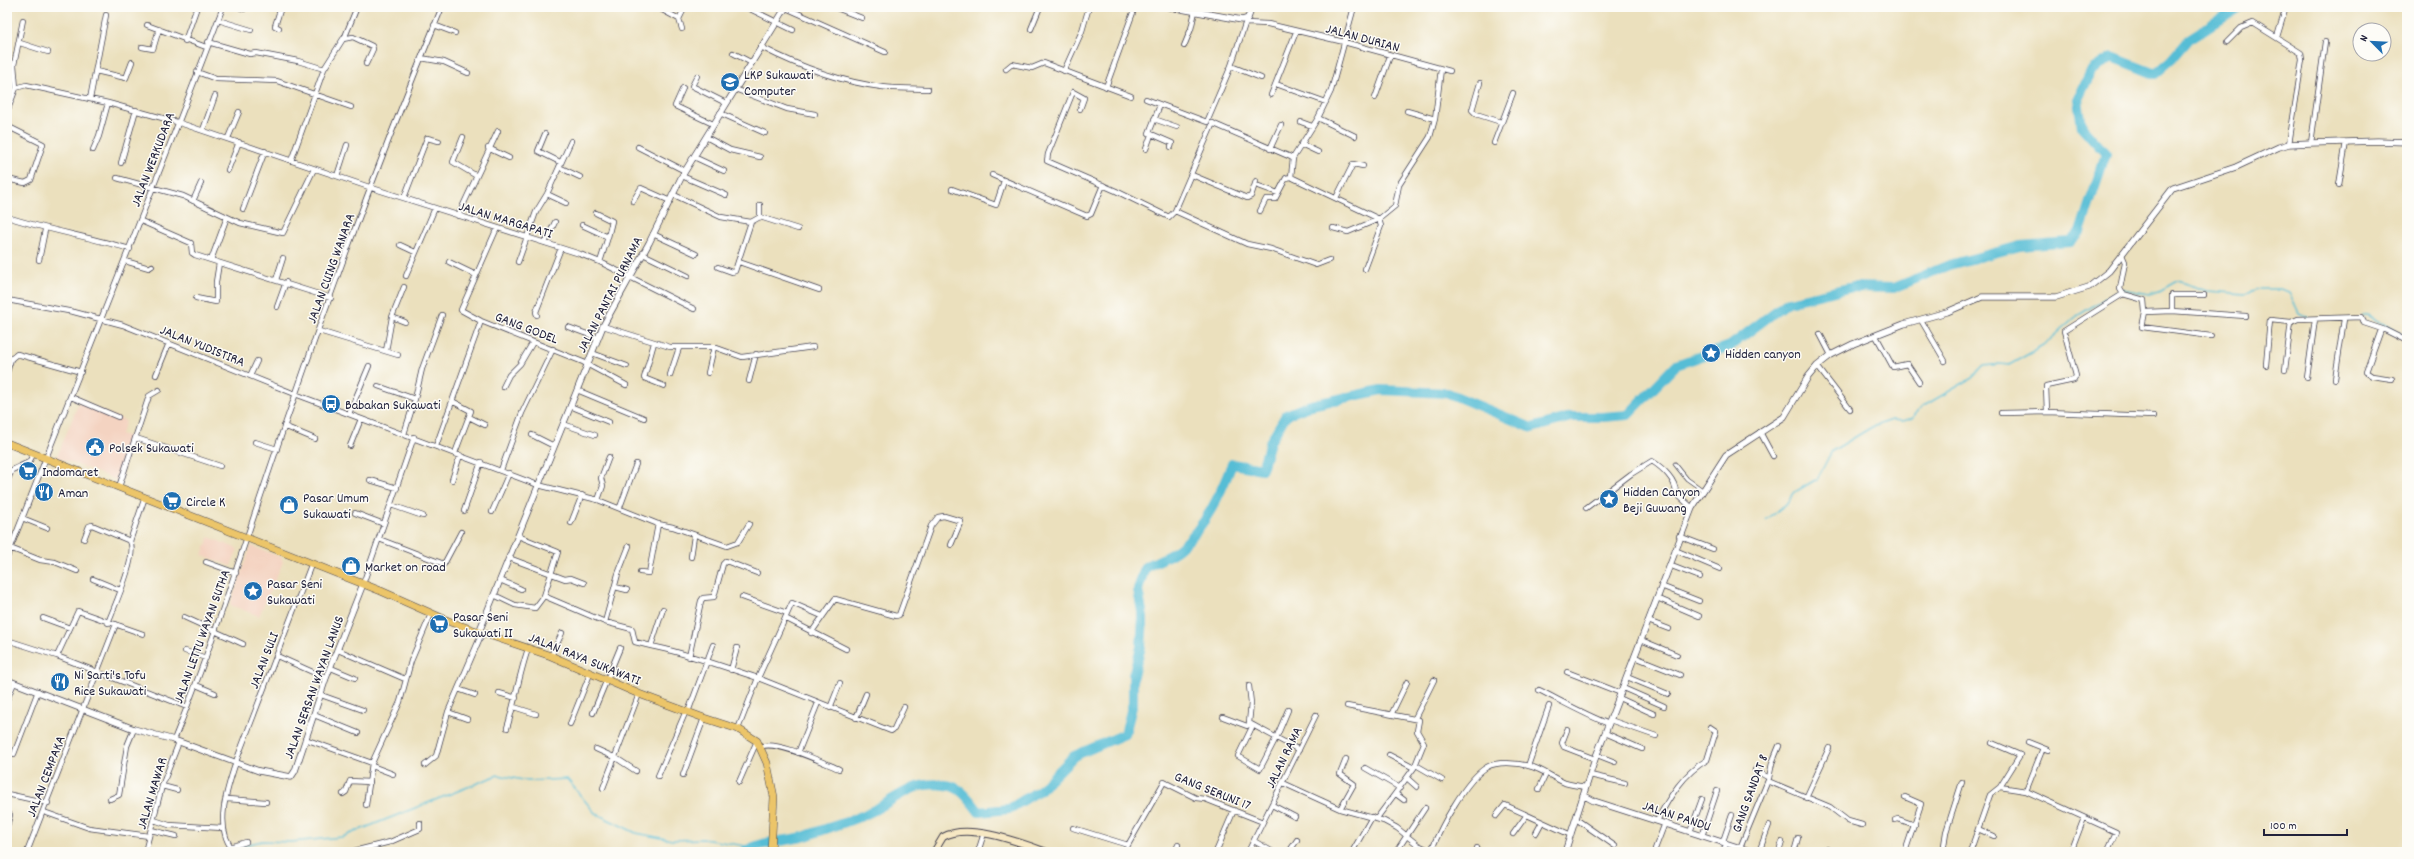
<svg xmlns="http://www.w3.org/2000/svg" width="2414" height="859" font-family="Dekko,sans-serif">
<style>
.built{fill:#f4d3c1}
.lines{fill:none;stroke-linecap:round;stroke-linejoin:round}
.stream{stroke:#57bdd5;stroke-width:1.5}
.river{stroke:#57bdd5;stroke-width:10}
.pedestrian-casing{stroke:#403e4e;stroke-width:4.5}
.minor-casing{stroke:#403e4e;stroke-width:6}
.tertiary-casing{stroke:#403e4e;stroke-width:7}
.secondary-casing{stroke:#403e4e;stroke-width:8}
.trunk-casing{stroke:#403e4e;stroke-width:8}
.pedestrian{stroke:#fff;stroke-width:3}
.minor{stroke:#fff;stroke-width:4.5}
.tertiary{stroke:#fff;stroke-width:5.5}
.secondary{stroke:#f7e8c3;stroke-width:6}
.trunk{stroke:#ecc569;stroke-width:7}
.labels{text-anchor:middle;stroke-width:3;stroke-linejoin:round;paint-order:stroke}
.street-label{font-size:14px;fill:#22223b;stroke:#fdfcf7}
.poi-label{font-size:14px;fill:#22223b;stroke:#fdfcf7;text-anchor:start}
</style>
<rect width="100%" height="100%" fill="#fdfcf7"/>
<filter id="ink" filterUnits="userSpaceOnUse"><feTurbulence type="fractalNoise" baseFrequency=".025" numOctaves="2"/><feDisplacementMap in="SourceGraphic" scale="8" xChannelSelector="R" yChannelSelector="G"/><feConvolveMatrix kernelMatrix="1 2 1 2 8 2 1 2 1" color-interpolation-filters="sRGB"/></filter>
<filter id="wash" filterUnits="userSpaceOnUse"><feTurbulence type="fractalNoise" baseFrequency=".012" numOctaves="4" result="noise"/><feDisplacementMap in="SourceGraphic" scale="16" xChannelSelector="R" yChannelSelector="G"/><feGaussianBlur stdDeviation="0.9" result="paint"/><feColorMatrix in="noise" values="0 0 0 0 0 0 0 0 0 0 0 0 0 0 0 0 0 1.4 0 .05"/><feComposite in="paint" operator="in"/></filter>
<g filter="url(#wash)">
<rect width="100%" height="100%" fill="#ebe0bd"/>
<!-- built -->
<path class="built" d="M79 402 126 421 121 434 133 438 119 481 57 457Z
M209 537 238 549 231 566 202 555Z
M251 546 281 557 283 562 259 616 230 605Z"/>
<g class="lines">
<!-- stream -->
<path class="stream" d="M2122 289 2149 294 2161 290 2177 281 2208 291 2245 294 2260 289H2280L2289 292 2299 313 2307 317
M2363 315H2368L2407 338
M1766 520 1786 504 1795 492 1817 479 1832 451 1872 427 1892 420 1902 421 1912 418 1922 407 1972 378 1984 366 1999 364 2009 365 2043 346 2077 316 2119 290
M241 846 262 841 291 842 342 837 498 775 528 781 567 779 595 813 636 833 672 840 703 839 752 847"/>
<!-- river -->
<path class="river" d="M744 852C762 840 786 842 806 836 825 829 845 823 864 815 894 803 908 780 945 785 961 786 970 800 979 812L1009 809 1040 790 1074 756 1125 734 1133 703V675L1141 647 1143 617 1138 590 1145 567C1157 561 1171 556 1180 548 1206 526 1220 495 1232 464L1262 469 1270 442 1286 415 1311 405 1381 390 1448 393 1532 428 1571 417H1603L1628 415 1676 365 1730 346 1788 302 1853 287 1894 288 1949 265 2020 246 2070 242 2080 232 2106 154 2082 127 2078 99 2092 70 2112 57 2155 74 2171 60 2189 39 2239 7"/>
</g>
</g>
<g filter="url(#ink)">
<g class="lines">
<!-- pedestrian casing -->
<g class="pedestrian-casing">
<path id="pedestrian" d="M1675 464 1687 479 1704 491"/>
</g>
<!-- minor casing -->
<g class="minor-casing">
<path id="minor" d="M239 7 244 9
M657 7 679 19 685 7
M746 7 793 30
M834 7 862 18
M1346 7 1354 8
M786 8 885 52
M679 19 682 29
M218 20 251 30
M1246 23 1268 24 1344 42 1450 71
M147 25 206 47
M434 25 455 33
M279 28 275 26 281 7
M1031 29 1040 7
M2277 37 2286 7
M344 39 357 7
M185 41 197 7
M208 42 250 54 256 53 298 61 324 69
M2227 42 2241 28 2253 23 2301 53 2302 60 2289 144
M20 43 48 52
M1184 46 1191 29 1195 11
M142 47 153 49 159 29
M761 47C798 66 841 82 882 87 897 89 913 88 928 89
M733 53 752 63
M421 58 444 62 468 73
M1231 66 1261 78
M1006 69 1012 64 1032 68 1044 63 1131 96
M96 71 126 78 132 62
M1064 71 1082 31 1089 7
M197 72 216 79 277 81 351 107
M697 76 692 86 726 103
M1480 83 1472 110 1476 114 1501 122
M1276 84 1326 102
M1106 87 1135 7
M16 88 14 65 23 20
M683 88 675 106 713 124
M735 89 787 109 815 114
M1271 95 1296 32
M1375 98 1390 56
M90 99 106 15
M1146 99 1207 122 1231 66 1246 21
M1160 105 1149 133 1172 143 1171 147
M1080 109 1084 98 1073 92 1048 154 1047 161 1116 191 1169 217 1175 211 1213 123
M1407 111 1435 119
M7 112 16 88 26 85 108 103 177 122 372 188 580 254 600 262 694 309
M720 113 765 133
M1318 118 1355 136
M1154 119 1177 127
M1301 122 1312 126
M1212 123 1293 158
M7 126 43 144 31 180 25 183 7 179
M203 130 215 96
M545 134 538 151 560 162
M463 137 453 162 475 175
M706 137 730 150 760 157
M228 138 239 112
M1494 143 1513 93
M2311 143 2325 42
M1301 144 1318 152
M638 147 685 171
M488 148 509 158
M1146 149 1151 135
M1270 149 1281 125
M93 150 99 136 108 103
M694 157 724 171
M291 161 324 69 343 39 353 37 372 46 373 49 366 64
M121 163 136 110
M559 167 580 177
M228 170 239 142
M992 175 1087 216 1091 214 1103 185
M1192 175 1247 198 1251 196 1256 181
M337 176 347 145
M682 176 726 195
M1291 177 1293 158 1318 118 1331 91 1354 7
M117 178 183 196 240 223 283 233 314 169
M1256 185 1278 193
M2339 185 2346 142
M952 189 996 205 1004 181
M547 194 566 203
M672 194 721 217 751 222 760 217 798 229
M404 198 427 138 439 141
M1336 198 1353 164 1363 166
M193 201 201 183
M633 201 641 188 668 200
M243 209 265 151
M1175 211 1247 244 1271 249 1316 265 1329 260
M1260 211 1266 199H1275L1286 178 1291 177 1379 219 1381 226 1365 269
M596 213 612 221 608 237
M458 216 498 131
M7 217C48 230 89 237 130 249
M760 217V205
M141 221 191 243 192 253 195 255 331 298
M582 225 608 237 600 262
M497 228 461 310 481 321 583 362 626 385
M1333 228 1348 232 1379 219 1395 206 1399 185 1430 137 1435 119 1441 69
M653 234 696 254
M545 243 555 222
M400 245 415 252
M643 254 688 276
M2122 255 2125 262 2120 289 2123 294 2144 300 2145 312 2142 327 2211 336
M39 260 45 230
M211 260 227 217
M125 261 149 268 152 266
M449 262 476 275
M518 262 536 212 547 194 571 141
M739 262 819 290
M718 267 732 272 735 271 751 222
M406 276 435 208
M276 280 283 258
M196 298 216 302V282L219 263
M7 300 74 312 123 325 295 394 538 485 598 500 658 524 673 527 727 546 738 542 749 524
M277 307 286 282
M2172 311V295H2204
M2145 312 2172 311 2246 316
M537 315 536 312 561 248
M392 317 404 287
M1921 320 1945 361
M603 326 670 347H714L708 373
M568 327 598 338
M2381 330 2366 372 2372 376 2392 379
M319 331 398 355
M1820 334 1831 355
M1876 336 1893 367 1907 364 1919 382
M654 343 644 378 664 386
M714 347 742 357 813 347
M386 351 392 317 405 322
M592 353 627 366
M2266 365 2270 320 2291 322 2298 319 2362 317 2364 323 2385 330 2407 341
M1817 366 1850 409
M2285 370 2291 322
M7 372 11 359 17 354 81 372
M156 375 169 343
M670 375 679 348
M250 376 257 361
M2307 378 2315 319
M2335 379 2344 319
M749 381 756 354
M378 386 415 399
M503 387 509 375 520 364 533 342
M577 390 644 418
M71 397 118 417
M452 401 471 411 455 453
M570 406 609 422
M2047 412 2046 386 2074 380 2076 376 2064 331 2123 294
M2001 413 2047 412 2154 416
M349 414 369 366
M469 417 485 425
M563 424 595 435
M284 426 315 439
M1760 432 1773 456
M404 434 415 399 422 369 442 315
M532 435 554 446
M136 438 220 466
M255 442 277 449
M350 446 361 419
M436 446 481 321
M501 470 522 413 553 349
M370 480 397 488
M452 480 460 455
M7 481 12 470 29 462 34 453
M119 487 149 396 159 390
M598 500 603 486 601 478 609 457
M391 505 423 516
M620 507 636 464
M1586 508 1631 474 1652 461C1663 468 1676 480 1676 493L1692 508
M464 511 481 462
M492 512 509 473
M355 513 384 524
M22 518 47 528
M571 523 582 495
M1679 536 1713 549
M84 539 89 526 92 525 130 541
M379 539 444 564 461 532
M10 548 40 560 55 562 77 571
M1675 550 1720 569
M7 557C79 373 153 191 223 7
M691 557 694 536
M509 558 565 579 571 578 584 583
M206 562 236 573
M1669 565 1700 577
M640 572 649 573 658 524
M93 579 120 590
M500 580 521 589
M363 584 414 437
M1661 586 1699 601
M615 587 627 590
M494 595 515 605 535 608 544 596 558 552 518 536
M544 596 605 622 632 629 635 642 651 646
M742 597 787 613
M1657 598 1699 616
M663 609 651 646C687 653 723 667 758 678L792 603 822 616
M184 617 243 644
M43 618 70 628
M785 618 846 649
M1648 621 1669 629
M605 622 618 574 629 546
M108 623C114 607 138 555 130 541L145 497
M811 633 835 599 896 616 899 615 931 526 938 517 944 516 961 521 951 545
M7 640 57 656 187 707
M1641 640 1677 655
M338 650 405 679
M185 651 206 658
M57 656 78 611 143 634
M277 656 326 678
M551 656 562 633
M689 657 701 601 703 598 714 597 723 564 726 561 757 573
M1635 657 1680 675
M331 668 355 678
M731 670 737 648
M1567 672 1621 693
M1627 677 1668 694
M196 685 215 693
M1249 686 1251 703 1249 723 1299 750
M1623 688 1664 706
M458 689 475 695
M1539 690C1563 702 1584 714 1609 724
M499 693 516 698
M321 695 363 710
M1619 698 1654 714
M7 699 14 683
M1347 706 1419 720 1417 731 1424 743 1414 768 1377 818
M514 707 536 714
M830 708 840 683
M448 712 467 719
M688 712 713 645
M593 713 620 648
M1392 713 1407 682
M314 715 358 733
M1223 717 1247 726 1250 724
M856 718 866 694
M1415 718 1434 680
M1610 720 1656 736
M570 724 590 674
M1253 725 1238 756 1260 769 1277 736 1288 710
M507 728C515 702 519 675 528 649
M738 729 758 678 891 731 894 729 904 707
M1567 730 1562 743 1564 747 1595 759
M1605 733 1642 749
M305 739 372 763
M174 740C220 627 254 511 295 396 340 265 389 135 442 7
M2028 742 2048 750
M761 747C774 739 824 763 839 769
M596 749 616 758 636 771
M798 753 818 703
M14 754 38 691
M1389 755 1414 768
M1597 755 1615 762
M425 765 436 756 448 712 482 633
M1416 765 1442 780
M372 766 393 774
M1528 766 1549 706
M1365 768 1400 788
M1755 770 1769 778
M683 775 704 718
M1590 775 1625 783
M658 776 686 711
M1407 778 1417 787
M1768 781 1830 807 1848 821 1862 825
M739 782 757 741
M1283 783 1340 809 1384 821 1397 828 1418 845 1431 851
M162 786 177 790
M2000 787 2026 791 2116 832 2107 852
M603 788 639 694
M1539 789 1546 774
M2026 791 2043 748
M7 794 48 803
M343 794 346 792 350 781 370 782
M1396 794 1404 800
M1905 797 1921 804 1905 852
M1806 798 1829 748
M110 799 119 795 127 746 134 729
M227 799 266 802
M366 805 372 763 400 702 411 661 431 614
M1272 805 1295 817
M1340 809 1354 784 1340 774 1346 759
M44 812 89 828 149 836
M1496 816 1505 805 1571 835
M1576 819 1615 846
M154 820 169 825 223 828
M1895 820 1898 819 1915 825
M1657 821C1669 797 1684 773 1707 760L1716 731 1710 727
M7 826 10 815
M1073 828 1128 845
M1978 829 1994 836
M151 830 176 836
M1690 832 1702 799
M1536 833 1542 822
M1513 834 1526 816
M1702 836 1717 791
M1254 841 1273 852
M1723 841 1732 815
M230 847 246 842
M1740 848 1769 778 1772 763 1779 746
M1655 849 1665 823
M7 851 10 852
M1431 851C1441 827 1465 780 1487 767 1498 761 1517 763 1529 766 1542 769 1553 778 1565 783 1572 785 1579 786 1586 787
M27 852 116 624
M145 852 162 786 179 742
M235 852C212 829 228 786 237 759L311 565
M350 852 390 842 420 829V823
M978 852 984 833
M1124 852 1164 782 1196 798 1205 799 1263 822
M1175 852 1178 845
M1216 852 1234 810
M1248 852 1316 715
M1289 852 1297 840
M1352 852 1372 817
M1396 852 1425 808
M1476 852 1477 848
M1722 852 1725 847
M1759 852 1769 825
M1779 852 1782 842
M1794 852 1798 838
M1826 852 1827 849
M1943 852 1946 832 1962 782
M1970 852 1990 795 2000 787 2020 755 1992 743
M2071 852 2084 818"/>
</g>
<!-- tertiary casing -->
<g class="tertiary-casing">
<path id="tertiary" d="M1170 7 1242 20 1248 18 1252 7
M479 632 603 326 649 243 682 176 786 7
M7 680 134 729 174 740 259 771 291 777 295 771 326 678 363 584
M1583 795 1594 801 1753 852
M1565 852 1595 759 1692 508 1726 455 1784 417 1808 377 1817 366 1831 355 1853 344 1904 324 1947 312 1982 297H2056L2089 287 2109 271 2173 188 2236 167 2279 147 2289 144 2311 143 2377 141 2407 142"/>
</g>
<!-- secondary casing -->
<g class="secondary-casing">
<path id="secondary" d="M934 852 943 837C968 822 1021 843 1047 852"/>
</g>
<!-- trunk casing -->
<g class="trunk-casing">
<path id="trunk" d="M7 443 381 591 453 623 551 656 639 694 704 718 738 729 757 741 767 763 774 797 771 852"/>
</g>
<!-- pedestrian -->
<use href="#pedestrian" class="pedestrian"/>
<!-- minor -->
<use href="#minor" class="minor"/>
<!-- tertiary -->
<use href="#tertiary" class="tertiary"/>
<!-- secondary -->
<use href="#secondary" class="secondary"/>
<!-- trunk -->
<use href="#trunk" class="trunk"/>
</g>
</g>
<!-- icons -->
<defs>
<g id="school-disc" transform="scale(1)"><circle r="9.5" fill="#1f6fb2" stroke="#fdfcf7"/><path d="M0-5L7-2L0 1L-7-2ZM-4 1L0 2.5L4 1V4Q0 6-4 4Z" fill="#fff"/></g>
<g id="sight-disc" transform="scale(1)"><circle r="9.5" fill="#1f6fb2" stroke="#fdfcf7"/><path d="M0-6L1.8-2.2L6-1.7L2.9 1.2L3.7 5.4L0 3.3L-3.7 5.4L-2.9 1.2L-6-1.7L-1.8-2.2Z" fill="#fff"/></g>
<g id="bus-disc" transform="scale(1)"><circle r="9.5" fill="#1f6fb2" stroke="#fdfcf7"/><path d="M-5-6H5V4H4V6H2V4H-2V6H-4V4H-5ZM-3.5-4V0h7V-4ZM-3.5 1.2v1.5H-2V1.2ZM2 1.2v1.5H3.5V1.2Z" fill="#fff"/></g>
<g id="civic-disc" transform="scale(1)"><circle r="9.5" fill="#1f6fb2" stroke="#fdfcf7"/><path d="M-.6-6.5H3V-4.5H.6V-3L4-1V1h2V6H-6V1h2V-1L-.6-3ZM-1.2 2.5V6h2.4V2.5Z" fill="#fff"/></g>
<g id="supermarket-disc" transform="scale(1)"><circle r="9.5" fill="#1f6fb2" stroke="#fdfcf7"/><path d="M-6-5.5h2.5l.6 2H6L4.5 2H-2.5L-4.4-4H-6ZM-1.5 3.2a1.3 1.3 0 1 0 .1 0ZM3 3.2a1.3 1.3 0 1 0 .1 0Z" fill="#fff"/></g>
<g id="restaurant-disc" transform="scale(1)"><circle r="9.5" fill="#1f6fb2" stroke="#fdfcf7"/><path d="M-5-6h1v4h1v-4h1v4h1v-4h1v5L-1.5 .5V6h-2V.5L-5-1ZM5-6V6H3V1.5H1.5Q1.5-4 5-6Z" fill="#fff"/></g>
<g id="shop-disc" transform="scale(1)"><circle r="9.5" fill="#1f6fb2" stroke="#fdfcf7"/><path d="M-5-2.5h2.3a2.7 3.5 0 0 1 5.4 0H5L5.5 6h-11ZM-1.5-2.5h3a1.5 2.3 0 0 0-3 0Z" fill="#fff"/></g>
</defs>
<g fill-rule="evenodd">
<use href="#school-disc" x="730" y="82"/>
<use href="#sight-disc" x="1711" y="353"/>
<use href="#bus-disc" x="331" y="404"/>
<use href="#civic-disc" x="95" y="447"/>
<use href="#supermarket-disc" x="28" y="471"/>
<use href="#restaurant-disc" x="44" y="492"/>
<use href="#sight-disc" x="1609" y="499"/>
<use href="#supermarket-disc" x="172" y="501"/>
<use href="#shop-disc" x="289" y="505"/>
<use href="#shop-disc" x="351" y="566"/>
<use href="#sight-disc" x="253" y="591"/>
<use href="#supermarket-disc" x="439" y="624"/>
<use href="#restaurant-disc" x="60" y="682"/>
</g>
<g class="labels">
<!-- street labels -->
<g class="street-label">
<text transform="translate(1363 37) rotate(15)" y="5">JALAN DURIAN</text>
<text transform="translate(152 159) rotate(-69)" y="5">JALAN WERKUDARA</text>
<text transform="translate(506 219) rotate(17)" y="5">JALAN MARGAPATI</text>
<text transform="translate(330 268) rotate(-70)" y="5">JALAN CUING WANARA</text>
<text transform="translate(609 294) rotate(-63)" y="5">JALAN PANTAI PURNAMA</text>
<text transform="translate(527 327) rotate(21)" y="5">GANG GODEL</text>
<text transform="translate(203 345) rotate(22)" y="5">JALAN YUDISTIRA</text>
<text transform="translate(201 636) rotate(-70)" y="5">JALAN LETTU WAYAN SUTHA</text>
<text transform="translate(585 658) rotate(22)" y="5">JALAN RAYA SUKAWATI</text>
<text transform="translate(263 660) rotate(-69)" y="5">JALAN SULI</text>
<text transform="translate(313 687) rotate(-70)" y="5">JALAN SERSAN WAYAN LANUS</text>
<text transform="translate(1283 757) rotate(-64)" y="5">JALAN RAMA</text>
<text transform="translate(45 776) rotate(-69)" y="5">JALAN CEMPAKA</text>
<text transform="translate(1213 790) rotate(22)" y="5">GANG SERUNI 17</text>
<text transform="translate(151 793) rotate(-73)" y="5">JALAN MAWAR</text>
<text transform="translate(1749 793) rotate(-70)" y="5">GANG SANDAT 8</text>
<text transform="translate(1677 815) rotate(18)" y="5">JALAN PANDU</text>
</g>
<!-- poi labels -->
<g class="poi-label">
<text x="744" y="79">LKP Sukawati<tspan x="744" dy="16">Computer</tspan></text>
<text x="1725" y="358">Hidden canyon</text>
<text x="345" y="409">Babakan Sukawati</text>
<text x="109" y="452">Polsek Sukawati</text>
<text x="42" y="476">Indomaret</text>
<text x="1623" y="496">Hidden Canyon<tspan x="1623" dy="16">Beji Guwang</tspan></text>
<text x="58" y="497">Aman</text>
<text x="303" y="502">Pasar Umum<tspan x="303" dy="16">Sukawati</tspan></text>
<text x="186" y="506">Circle K</text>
<text x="365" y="571">Market on road</text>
<text x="267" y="588">Pasar Seni<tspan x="267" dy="16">Sukawati</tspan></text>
<text x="453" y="621">Pasar Seni<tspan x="453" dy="16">Sukawati II</tspan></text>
<text x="74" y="679">Ni Sarti's Tofu<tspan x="74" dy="16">Rice Sukawati</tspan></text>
</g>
</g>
<!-- margin -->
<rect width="2414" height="859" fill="none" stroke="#fdfcf7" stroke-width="24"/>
<!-- north arrow -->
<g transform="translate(2372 42) rotate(294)"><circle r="19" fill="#fdfcf7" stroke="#a5a5ac"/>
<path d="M0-3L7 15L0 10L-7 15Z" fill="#1f6fb2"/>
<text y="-6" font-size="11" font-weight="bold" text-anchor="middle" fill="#22223b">N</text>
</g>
<!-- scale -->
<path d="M2264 829v6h83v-6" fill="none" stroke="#22223b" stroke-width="2"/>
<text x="2270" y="829" font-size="12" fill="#22223b" stroke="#fdfcf7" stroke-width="3" paint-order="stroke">100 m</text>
</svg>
